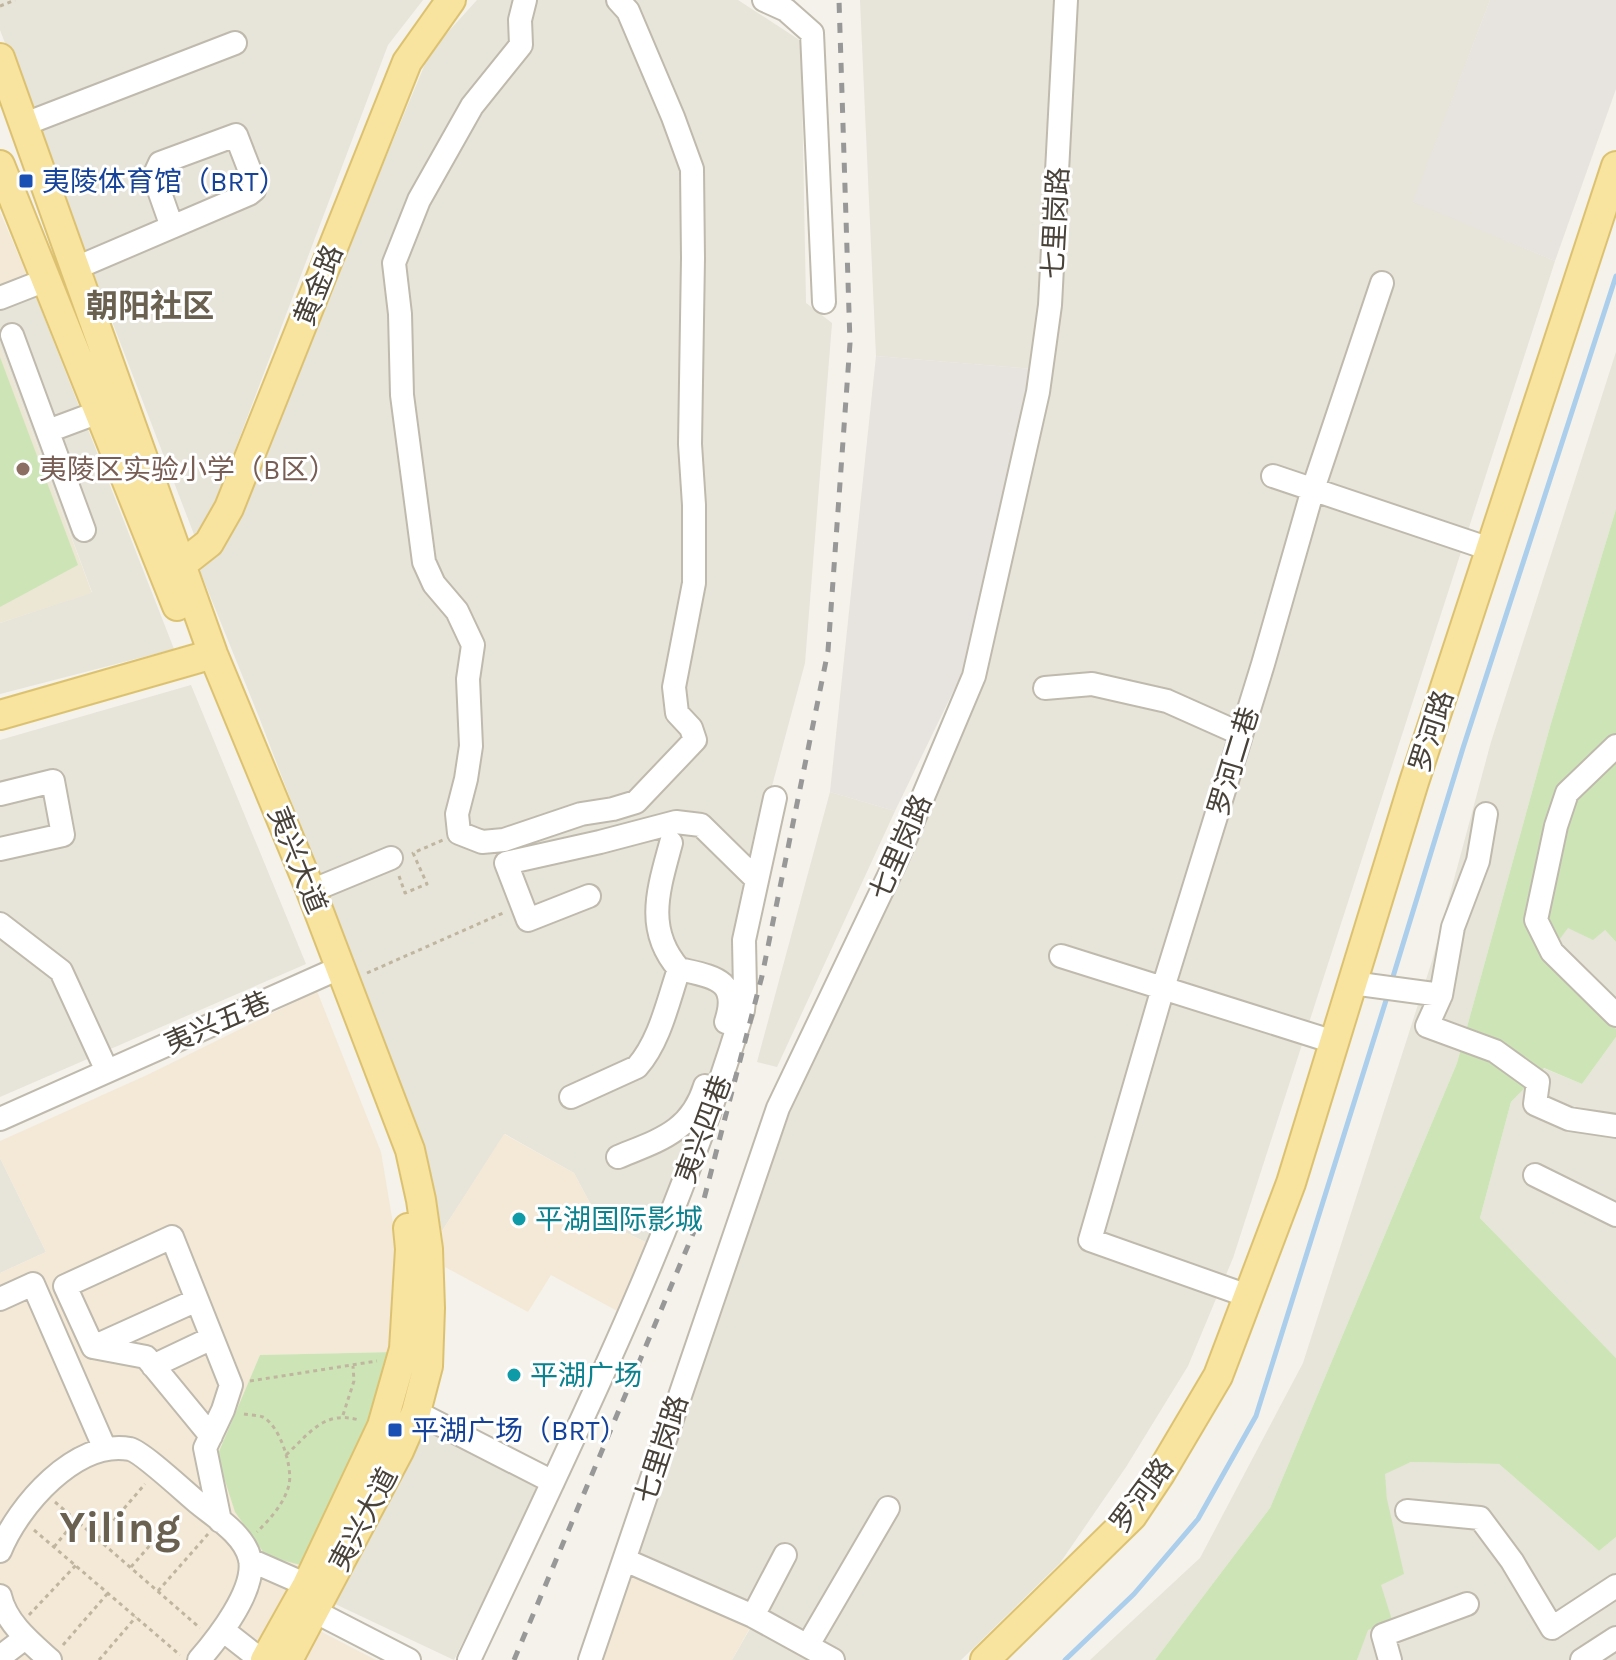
<svg xmlns="http://www.w3.org/2000/svg" width="1616" height="1660" font-family="Karla,'Noto Sans SC',sans-serif">
<style>
.residential{fill:#e7e4d9}
.commercial{fill:#f4e9d7}
.industrial{fill:#e7e3de}
.education{fill:#ece7d5}
.green{fill:#cde5b6}
.lines{fill:none;stroke-linecap:round;stroke-linejoin:round}
.stream{stroke:#abceec;stroke-width:5}
.minor-casing{stroke:#bfbaad;stroke-width:26}
.major-casing{stroke:#dcc270;stroke-width:32}
.path{stroke:#c0b69f;stroke-width:3;stroke-dasharray:4 4;stroke-linecap:butt}
.minor{stroke:#fff;stroke-width:22}
.major{stroke:#f8e39f;stroke-width:28}
.rail{stroke:#989898;stroke-width:5;stroke-dasharray:10 10;stroke-linecap:butt}
.transit-dot{fill:#1a4fb4;stroke:#fff;stroke-width:3}
.education-dot{fill:#8d6e63;stroke:#fff;stroke-width:3}
.culture-dot{fill:#0f9aa8;stroke:#fff;stroke-width:3}
.labels{text-anchor:middle;stroke-width:6;stroke-linejoin:round;paint-order:stroke}
.transit-label{font-size:28px;fill:#164399;stroke:#fff;text-anchor:start}
.street-label{font-size:28px;fill:#484239;stroke:#fff}
.education-label{font-size:28px;fill:#785e54;stroke:#fff;text-anchor:start}
.culture-label{font-size:28px;fill:#0d838f;stroke:#fff;text-anchor:start}
.quarter-label{font-size:32px;font-weight:bold;fill:#6a6150;stroke:#fff}
.town-label{font-size:44px;font-weight:bold;fill:#6a6150;stroke:#fff}
</style>
<rect width="100%" height="100%" fill="#f4f2ea"/>
<!-- residential -->
<path class="residential" d="M0 0H423L388 45 214 505 195 537 0 30Z
M477 0H738L801 41 806 303 832 323 805 663 751 864 738 1007 652 1245 599 1220 574 1173 505 1134 442 1231 417 1129 259 717 200 571 227 539 430 52Z
M860 0H1058L1047 293 1033 369 876 356Z
M1074 0H1490L1414 201 1555 261 1233 1258 1188 1366 1126 1467 1060 1563 961 1660H732L751 1627 631 1575 708 1342 790 1113 986 671 1048 370Z
M33 289 174 649 0 694V623L92 592 0 345V302Z
M1616 352V509L1551 723 1457 1063 1270 1508 1155 1660H1090L1200 1558 1303 1363 1432 961 1491 742Z
M191 685 306 964 0 1097V740Z
M830 792 895 811 777 1067 757 1062Z
M1568 927 1605 930 1616 942V1029L1545 959Z
M1616 1037V1358L1480 1218 1511 1102 1543 1068 1582 1084Z
M0 1158 46 1252 0 1273Z
M425 1424 541 1482 454 1660 331 1602Z
M1411 1462 1499 1464 1599 1551 1616 1537V1660H1357L1381 1585 1387 1499 1384 1473Z"/>
<!-- commercial -->
<path class="commercial" d="M0 212 33 289 0 302Z
M317 991 381 1152 396 1241 394 1352 260 1355 217 1456 308 1567 257 1660H0V1273L46 1252 0 1158V1141L147 1075Z
M504 1134 574 1173 599 1220 652 1245 619 1312 551 1275 528 1312 445 1267 442 1231Z
M631 1575 751 1626 732 1660H601Z
M316 1629 376 1660H299Z"/>
<!-- industrial -->
<path class="industrial" d="M1490 0H1616V89L1555 261 1413 202Z
M876 356 1033 369 970 657 895 811 830 792Z"/>
<!-- education -->
<path class="education" d="M0 345 92 593 0 623Z"/>
<!-- green -->
<path class="green" d="M0 357 78 565 0 607Z
M1616 509V942L1605 930 1593 940 1568 928 1545 959 1616 1029V1037L1582 1084 1544 1068 1511 1102 1480 1218 1616 1358V1537L1599 1551 1499 1464 1411 1462 1385 1474 1387 1499 1404 1574 1381 1585 1392 1620 1368 1630 1357 1660H1155L1270 1508 1457 1063 1551 723Z
M394 1352 370 1433 308 1567 266 1556 235 1512 217 1456 260 1355Z"/>
<g class="lines">
<!-- stream -->
<path class="stream" d="M1392 980 1463 748 1616 276
M1065 1660 1134 1594 1198 1519 1256 1416 1388 994"/>
<!-- minor casing -->
<g class="minor-casing">
<path id="minor" d="M525 0 520 20 521 45 472 106 419 200 394 263 400 314 402 395 424 562 434 584 457 611 473 645 468 679 471 746 466 779 457 814 459 833 482 842 504 840 581 814 613 809 636 802 695 740 691 728 677 713 674 687 694 583V505L690 444 693 258 692 169 673 117 628 11 618 0
M764 0 786 10 812 33 824 302
M25 124 235 43
M76 268 249 194 254 190 255 184 236 135 160 163 154 176 172 227
M0 298 46 280
M12 335 84 530
M48 431 99 412
M1273 476 1490 549
M1045 688 1092 684 1167 701 1241 734
M1616 746 1567 793 1556 826 1536 920 1552 952 1616 1015
M0 794 53 781 63 835 0 849
M1486 814 1478 861 1453 927 1441 995 1427 1026 1495 1051 1538 1082 1535 1104 1569 1119 1616 1126
M671 843C659 888 644 929 679 969 713 977 740 979 726 1022
M311 891 391 858
M589 896 528 920 506 863 600 842 676 822 701 825 756 879
M0 924 61 971 107 1071
M1061 956 1334 1042
M1352 983 1441 995
M571 1097 637 1067C660 1041 668 1001 679 969
M0 1119 328 973
M618 1157C659 1140 691 1132 705 1086
M1535 1175 1616 1215
M1248 1296 1090 1240 1163 988 1263 664 1313 489 1382 283
M0 1299 33 1284 105 1449
M93 1347 197 1300
M153 1366 212 1338
M416 1412 553 1482
M211 1436 146 1357 93 1347 65 1286 172 1237 231 1385 223 1410 205 1448 220 1521
M1407 1511 1480 1518 1512 1561 1552 1628 1616 1586
M0 1551C18 1506 76 1439 130 1449 142 1452 185 1492 197 1502 215 1517 244 1534 250 1559 256 1590 218 1638 199 1660
M250 1560 307 1585
M625 1560 753 1616 833 1660
M0 1596C6 1623 31 1643 50 1660
M314 1611 409 1660
M753 1616 785 1555
M224 1631 261 1660
M808 1645 888 1508
M0 1657 25 1638
M469 1660C569 1447 675 1236 743 1010L745 991 744 940 775 798
M590 1660 778 1108 896 861 974 676 1038 392 1050 305 1066 0
M1390 1660 1383 1635 1467 1604
M1582 1660 1616 1638"/>
</g>
<!-- major casing -->
<g class="major-casing">
<path id="major" d="M0 58 213 654 311 891 410 1150 421 1200 428 1249 430 1308 428 1366 416 1412 399 1451 288 1660
M0 165 177 606
M181 565 209 543 229 508 407 62 451 0
M0 715 213 654
M265 1660 307 1585 382 1426 404 1349 410 1249 408 1228
M985 1660 1132 1516 1160 1474 1218 1376 1291 1183 1414 782 1616 166"/>
</g>
<!-- path -->
<path class="path" d="M0 6 15 0
M399 876 405 893 427 884 413 853 443 840
M367 973 503 913
M250 1381 377 1361
M244 1414C249 1415 258 1415 263 1417 280 1426 293 1467 289 1485 284 1504 270 1519 257 1532
M343 1415 354 1381 353 1366
M286 1455C310 1433 324 1410 359 1420
M55 1502 200 1628
M34 1530 180 1655
M98 1539 145 1484
M54 1547 76 1520
M131 1567 178 1513
M158 1591 208 1534
M29 1615 76 1565
M63 1645 108 1593
M99 1660 136 1617"/>
<!-- minor -->
<use href="#minor" class="minor"/>
<!-- major -->
<use href="#major" class="major"/>
<!-- rail -->
<path class="rail" d="M514 1660 698 1222 762 976 828 651 850 343 839 0"/>
</g>
<!-- markers -->
<g class="transit-dot">
<rect x="18" y="173" width="16" height="16" rx="4"/>
<rect x="387" y="1422" width="16" height="16" rx="4"/>
</g>
<circle class="education-dot" cx="23" cy="469" r="8"/>
<g class="culture-dot">
<circle cx="519" cy="1219" r="8"/>
<circle cx="514" cy="1375" r="8"/>
</g>
<g class="labels">
<!-- transit labels -->
<g class="transit-label">
<text x="42" y="191">夷陵体育馆（BRT）</text>
<text x="411" y="1440">平湖广场（BRT）</text>
</g>
<!-- street labels -->
<g class="street-label">
<text transform="translate(1055 223) rotate(-87)" y="10">七里岗路</text>
<text transform="translate(318 285) rotate(-68)" y="10">黄金路</text>
<text transform="translate(1431 731) rotate(-72)" y="10">罗河路</text>
<text transform="translate(1233 761) rotate(-73)" y="10">罗河二巷</text>
<text transform="translate(900 847) rotate(-66)" y="10">七里岗路</text>
<text transform="translate(298 860) rotate(68)" y="10">夷兴大道</text>
<text transform="translate(217 1022) rotate(-24)" y="10">夷兴五巷</text>
<text transform="translate(703 1129) rotate(-70)" y="10">夷兴四巷</text>
<text transform="translate(661 1449) rotate(-72)" y="10">七里岗路</text>
<text transform="translate(1141 1495) rotate(-53)" y="10">罗河路</text>
<text transform="translate(363 1519) rotate(-62)" y="10">夷兴大道</text>
</g>
<!-- education labels -->
<g class="education-label">
<text x="39" y="479">夷陵区实验小学（B区）</text>
</g>
<!-- culture labels -->
<g class="culture-label">
<text x="535" y="1229">平湖国际影城</text>
<text x="530" y="1385">平湖广场</text>
</g>
<!-- quarter labels -->
<g class="quarter-label">
<text x="150" y="317">朝阳社区</text>
</g>
<!-- town labels -->
<g class="town-label">
<text x="120" y="1542">Yiling</text>
</g>
</g>
</svg>
